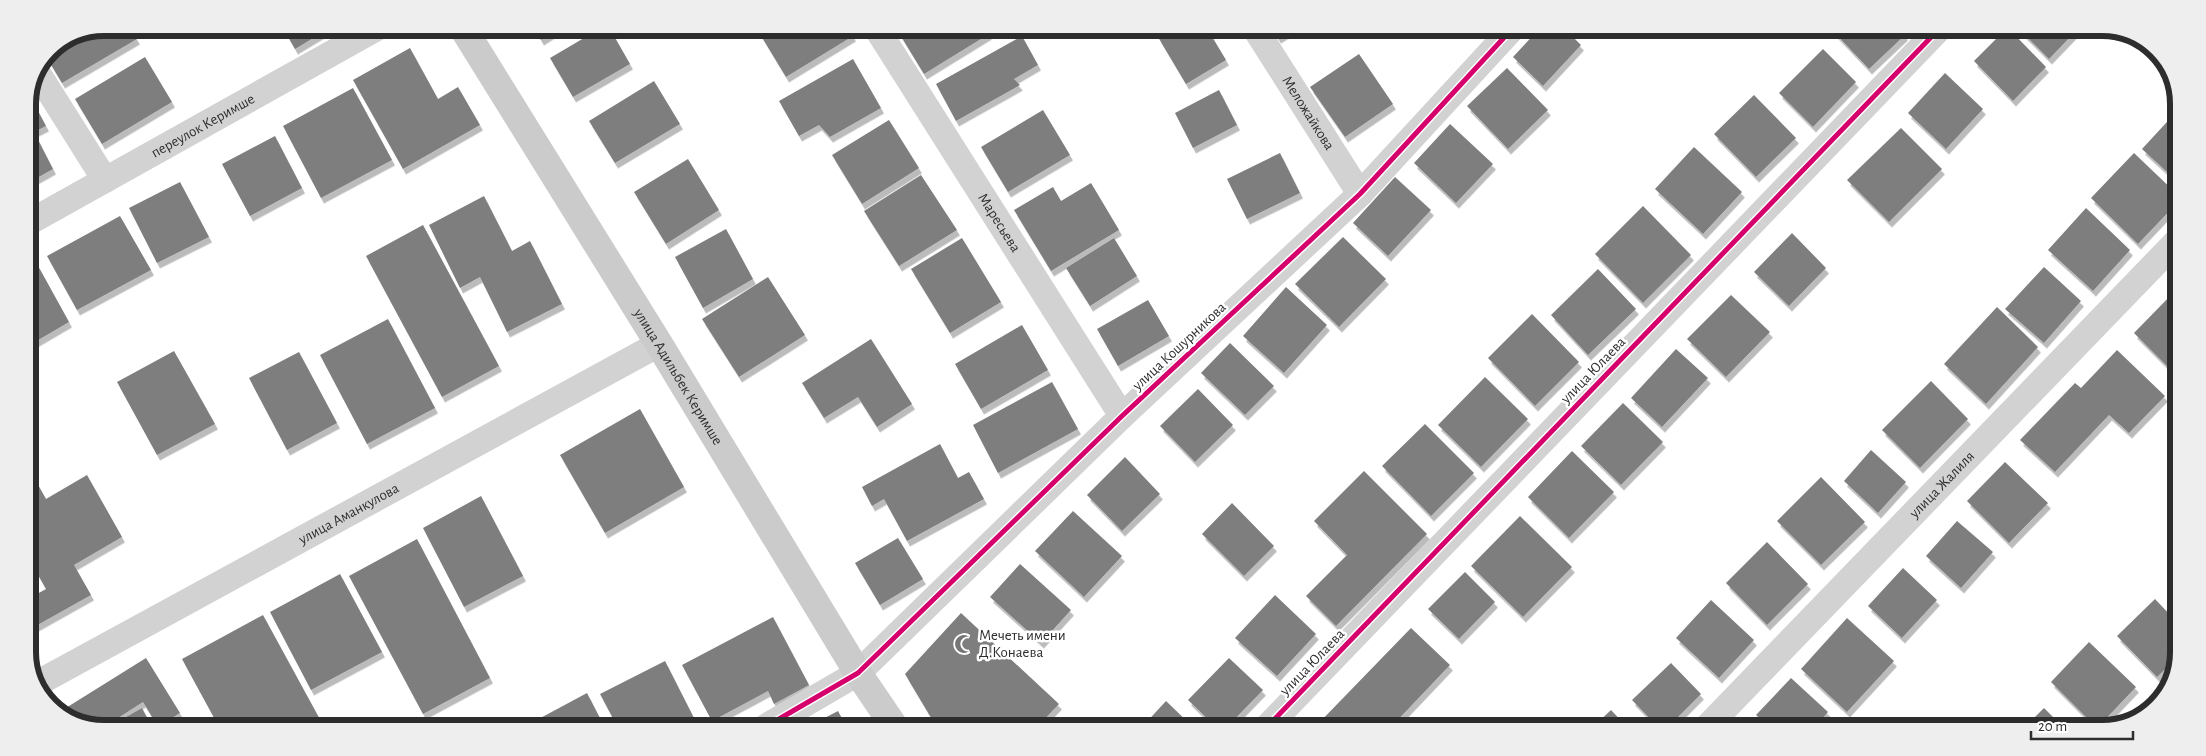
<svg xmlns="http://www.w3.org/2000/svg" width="2206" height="756" font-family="'Alegreya Sans',sans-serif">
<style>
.building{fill:#7e7e7e;filter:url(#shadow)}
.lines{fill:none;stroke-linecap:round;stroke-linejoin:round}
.street{stroke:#d2d2d2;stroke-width:26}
.secondary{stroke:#cbcbcb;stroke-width:28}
.cycleway-casing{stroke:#fff;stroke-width:8}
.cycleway{stroke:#d6006c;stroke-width:5}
.labels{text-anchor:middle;stroke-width:5;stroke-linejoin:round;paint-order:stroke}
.street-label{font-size:15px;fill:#2d2d2d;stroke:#fff}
.poi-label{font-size:15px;fill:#2d2d2d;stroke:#fff;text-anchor:start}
.rim{fill:none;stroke:#2d2d2d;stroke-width:6}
</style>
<defs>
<filter id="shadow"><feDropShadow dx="3" dy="5.5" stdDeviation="0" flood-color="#0004"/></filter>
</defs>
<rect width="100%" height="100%" fill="#fff"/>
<!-- building -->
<path class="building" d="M105 28H130L137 39 62 83 47 58 50 50Z
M283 28H330L295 49Z
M534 28H560L541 40Z
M601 28 610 29 630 64 573 97 550 58Z
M757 29H849L853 36 786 77Z
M905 29H986L989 34 924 74 899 33Z
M1171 30H1208L1226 60 1186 84 1158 37Z
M1273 30H1291L1278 38Z
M1538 30H1566L1581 45 1543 86 1513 57Z
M1833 31H1902L1905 35 1869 69Z
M2004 31H2011L2046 67 2013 101 1974 61Z
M2021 31H2076L2049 59Z
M1022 36 1038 65 1014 79 1020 85 956 121 936 84Z
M410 48 438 99 458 87 480 125 403 169 353 80Z
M1823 49 1856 82 1813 127 1779 93Z
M1359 54 1393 104 1345 137 1310 87Z
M145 57 172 102 102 144 75 99Z
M853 59 881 108 830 137 819 125 799 136 779 101Z
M1507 68 1548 110 1508 149 1467 106Z
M1945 73 1983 109 1946 149 1908 113Z
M654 81 680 124 615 163 589 121Z
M353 88 392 160 321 198 283 126Z
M1219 90 1237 125 1193 148 1175 113Z
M1754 95 1796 138 1756 177 1714 134Z
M30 96 46 126 34 132 53 169 28 183V100Z
M1043 110 1070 155 1008 192 981 147Z
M2178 110V182L2142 149Z
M889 120 919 168 862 204 832 155Z
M1450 124 1493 164 1456 203 1414 163Z
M1901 128 1942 169 1889 222 1847 180Z
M275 136 302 188 250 216 222 164Z
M1694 147 1742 192 1703 234 1655 189Z
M1280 153 1300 193 1247 219 1227 179Z
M2134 153 2178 195V202L2138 244 2091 198Z
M688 159 719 210 666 244 634 192Z
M921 175 957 230 899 266 864 211Z
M1395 177 1431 210 1388 256 1353 223Z
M180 182 209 237 157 263 129 208Z
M1091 183 1119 230 1051 271 1014 210 1053 187 1061 201Z
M484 196 512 251 530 241 562 304 507 332 480 277 460 288 429 225Z
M1643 206 1691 255 1643 303 1595 254Z
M2086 208 2130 250 2093 291 2048 250Z
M120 216 151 270 77 310 47 256Z
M423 225 499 366 442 397 366 256Z
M726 229 753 279 703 308 675 257Z
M1792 233 1826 268 1789 306 1754 272Z
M1343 237 1386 279 1339 327 1295 284Z
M962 238 1001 302 950 333 911 269Z
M1114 238 1137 276 1090 306 1066 268Z
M37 264 69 322 28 346V269Z
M2044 267 2081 301 2044 343 2005 309Z
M1598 269 1636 309 1588 355 1551 315Z
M768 277 805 335 739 377 702 319Z
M1286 287 1327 325 1284 373 1243 336Z
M2175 291 2177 293V364L2171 370 2134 333Z
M1731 295 1770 332 1726 377 1687 339Z
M1148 300 1169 336 1118 366 1097 329Z
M1997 307 2038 347 1986 404 1944 364Z
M1532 314 1579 362 1535 406 1488 358Z
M388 319 435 408 367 444 320 355Z
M1022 325 1048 370 981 409 955 364Z
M871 339 912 404 877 427 858 397 824 418 802 383Z
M1230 343 1274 386 1245 415 1201 373Z
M1676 349 1708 378 1662 427 1631 398Z
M2117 350 2165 396 2129 433 2109 415 2055 472 2020 440 2075 383 2081 388Z
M174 351 215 424 157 455 117 382Z
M299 352 337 423 287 450 249 378Z
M1485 377 1528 419 1481 467 1438 425Z
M1931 381 1968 419 1920 468 1882 430Z
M1052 382 1078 429 998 473 973 425Z
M1198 389 1233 425 1195 462 1160 426Z
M1623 403 1663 442 1621 485 1581 446Z
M640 409 684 487 605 533 560 455Z
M1425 424 1474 473 1431 516 1382 466Z
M940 444 958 478 969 472 984 499 907 541 884 499 872 506 862 487Z
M1871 450 1906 482 1878 513 1844 481Z
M1572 451 1614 492 1569 538 1528 497Z
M1125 457 1160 494 1122 531 1087 495Z
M2005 462 2048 503 2009 543 1967 501Z
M28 467 46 499 87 475 122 537 74 565 91 595 34 627 28 616V599L46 589 28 557Z
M1364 471 1427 534 1336 626 1306 596 1347 555 1314 521Z
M1821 477 1865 522 1821 565 1777 521Z
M481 496 523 576 464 607 423 528Z
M1232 503 1274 546 1244 576 1202 534Z
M1073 511 1122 556 1084 597 1035 551Z
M1520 516 1572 567 1523 617 1471 566Z
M1957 521 1993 552 1961 588 1926 556Z
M898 538 923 579 880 605 855 563Z
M417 539 490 678 423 714 349 576Z
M1767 542 1808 584 1767 625 1726 583Z
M1020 564 1071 610 1041 643 990 597Z
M1903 568 1937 600 1902 638 1868 606Z
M1465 572 1495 602 1459 639 1428 609Z
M340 574 382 652 311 690 270 612Z
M1275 595 1316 634 1277 676 1235 638Z
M2155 599 2175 620V660L2157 677 2117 636Z
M1711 600 1754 640 1719 678 1676 638Z
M961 613 1059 704 1038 726H936L905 674Z
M263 615 323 725H218L182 659Z
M773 617 809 685 774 704 768 691 712 721 682 665Z
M1847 618 1894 661 1847 712 1801 669Z
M1411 628 1450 665 1391 727H1315Z
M2089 642 2136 687 2097 728 2051 682Z
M146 658 180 713 161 725H157L143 702 107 725 80 724 61 711Z
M1229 658 1263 690 1227 727H1216L1188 700Z
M665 661 698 726H617L600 694Z
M1671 663 1701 694 1667 728H1659L1632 700Z
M1791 678 1828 712 1814 728H1770L1756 715Z
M587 693 604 726 535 725 533 722Z
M1166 701 1193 727H1142Z
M142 708 151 725H112Z
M2044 708 2064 728H2024Z
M1611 710 1628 728 1593 727Z
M838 711 846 726H809Z"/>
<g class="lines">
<!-- street -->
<g class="street">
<path id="s1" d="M877 29 1122 416"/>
<path id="s2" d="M1256 30 1360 194"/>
<path d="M39 75 105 180"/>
<path id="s3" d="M28 223 377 28"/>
<path id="s4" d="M38 683 659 344"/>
<path d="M767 726 858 673 1122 416 1360 194 1511 30"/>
<path d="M1267 727 1937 31"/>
<path id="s5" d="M1706 728 2177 241"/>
</g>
<!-- secondary -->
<path class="secondary" id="s6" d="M463 28 659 344 858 673 894 726"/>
<!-- cycleway casing -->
<g class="cycleway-casing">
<path id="cycleway" d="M767 726 858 673 1122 416 1360 194 1511 30
M1267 727 1937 31"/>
</g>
<!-- cycleway -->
<use href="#cycleway" class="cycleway"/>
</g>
<!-- icons -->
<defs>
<g id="mosque-bare" transform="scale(1.5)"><path d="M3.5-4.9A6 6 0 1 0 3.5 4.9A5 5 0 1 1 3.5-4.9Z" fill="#767676" stroke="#fff" stroke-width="2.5" paint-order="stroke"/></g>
</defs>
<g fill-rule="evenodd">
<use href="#mosque-bare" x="964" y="644"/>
</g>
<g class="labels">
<!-- street labels -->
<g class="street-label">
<text dy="5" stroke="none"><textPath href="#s2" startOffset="98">Меложайкова</textPath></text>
<text dy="5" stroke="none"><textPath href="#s3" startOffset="200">переулок Керимше</textPath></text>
<text dy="5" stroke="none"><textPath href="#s1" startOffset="229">Маресьева</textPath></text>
<text transform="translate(1179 346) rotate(-43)" y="5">улица Кошурникова</text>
<text transform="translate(1593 370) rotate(-46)" y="5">улица Юлаева</text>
<text dy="5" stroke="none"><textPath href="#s6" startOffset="410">улица Адильбек Керимше</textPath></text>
<text dy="5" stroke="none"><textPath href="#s5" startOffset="339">улица Жалиля</textPath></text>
<text dy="5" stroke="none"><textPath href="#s4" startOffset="354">улица Аманкулова</textPath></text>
<text transform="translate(1312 662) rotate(-46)" y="5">улица Юлаева</text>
</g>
<!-- poi labels -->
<g class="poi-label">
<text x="979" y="640">Мечеть имени<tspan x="979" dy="17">Д.Конаева</tspan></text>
</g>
</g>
<!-- crop -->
<path d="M0 0H2206V756H0ZM104 36H2102A68 68 0 0 1 2170 104V652A68 68 0 0 1 2102 720H104A68 68 0 0 1 36 652V104A68 68 0 0 1 104 36Z" fill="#eee" fill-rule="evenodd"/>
<path class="rim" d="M104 36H2102A68 68 0 0 1 2170 104V652A68 68 0 0 1 2102 720H104A68 68 0 0 1 36 652V104A68 68 0 0 1 104 36Z"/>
<!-- scale -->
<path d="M2031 731v8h102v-8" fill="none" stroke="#2d2d2d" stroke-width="2.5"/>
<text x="2038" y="731" font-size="15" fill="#2d2d2d" stroke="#ffffff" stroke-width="4" paint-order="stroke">20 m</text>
</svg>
